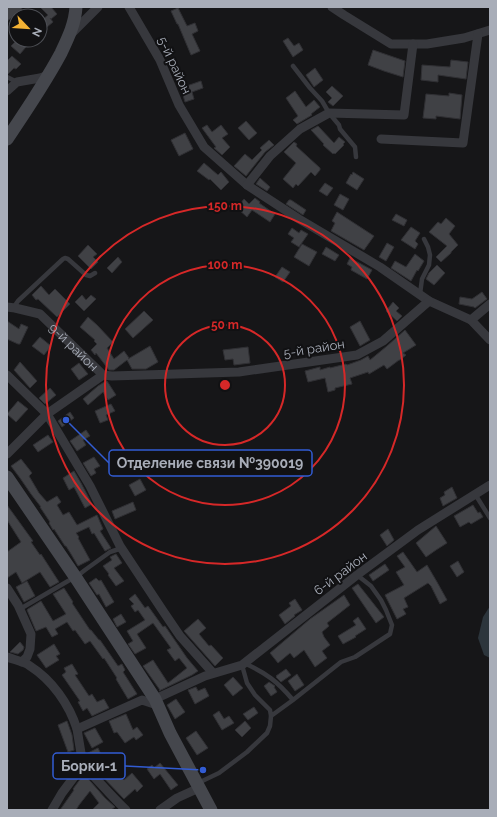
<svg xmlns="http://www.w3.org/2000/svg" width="497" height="817" font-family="Raleway,sans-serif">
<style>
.water{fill:#2c353c}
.building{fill:#404145;stroke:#303034}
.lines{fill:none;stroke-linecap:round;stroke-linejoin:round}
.lane{stroke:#37383d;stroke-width:4.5}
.street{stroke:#37383d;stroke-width:9}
.secondary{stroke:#45474d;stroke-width:13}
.ring{fill:none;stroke:#d62828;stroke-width:2}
.labels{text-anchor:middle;stroke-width:4;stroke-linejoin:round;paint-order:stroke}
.street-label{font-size:13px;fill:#a8adb8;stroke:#111113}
.centre{fill:#d62828;stroke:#111113;stroke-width:2}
.ring-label{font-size:12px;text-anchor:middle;font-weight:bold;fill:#d62828;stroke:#111113;stroke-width:4;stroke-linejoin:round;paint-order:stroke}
.leader{fill:none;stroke:#325cd3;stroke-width:1.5}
.callout-dot{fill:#325cd3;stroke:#111113;stroke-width:1.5}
.callout{fill:#111113;stroke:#325cd3;stroke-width:1.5}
.callout-label{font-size:14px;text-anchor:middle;font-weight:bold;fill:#a8adb8}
</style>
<rect width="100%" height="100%" fill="#161618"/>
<!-- water -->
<path class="water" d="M490 606V658L484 655 478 638 483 617Z"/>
<!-- building -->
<path class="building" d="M7 7H21L23 11 7 21Z
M40 7H51L57 14 51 19 50 18 53 22 47 27 42 20 48 15Z
M178 8 187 26 195 23 198 31 192 34 200 51 191 55 178 24H177L171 11Z
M288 38 294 46 299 43 303 50 293 57 283 41Z
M17 40H18L26 47 20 54 11 46Z
M373 50 405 61 403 77 384 71 368 65Z
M12 56 21 64 16 69 14 68 8 74 7 73V61Z
M451 60 468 62 466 79 438 75V82L421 80 422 65 450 67Z
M315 68 323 80 314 87 306 75Z
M201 81 203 88 192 92 194 99 185 102 181 88Z
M332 86 343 96 333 106 328 102 332 98 326 92Z
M295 91 306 107 314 100 320 107 311 114 312 115 297 124 293 120 298 116 286 98Z
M449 93 462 95 460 119 436 116V119L423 118 426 94 449 96Z
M246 121 257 133 249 140 238 128Z
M207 125 212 132 221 125 228 134 222 138 230 147 222 155 214 148 216 147 202 128Z
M318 126 334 143 339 137 345 142 343 144 344 145 335 154 334 153 333 154 323 145 324 144 311 130Z
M185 133 193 149 179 156 171 140Z
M269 140 274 145 265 152 246 176 234 166 245 154 252 160 262 150 260 148Z
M294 142 297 144 296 146 320 168V170L315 176 311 172 298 186 296 184 293 188 283 179 296 163 284 152Z
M204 163 218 175 221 172 229 182 221 190 210 179 209 180 197 171Z
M353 172 364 179 357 190 346 183 351 174 352 175Z
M260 178 270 187 267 191 256 184Z
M325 183 333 188 327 196 319 191Z
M340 194 349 199 343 210 334 205Z
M255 198 260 202 259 203 275 214 270 222 252 210 247 217 237 208 244 199 249 204Z
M289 200H291L306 210 303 215 286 204Z
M337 212 374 236 364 250 331 231 335 223 332 221Z
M396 214 407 220 404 226 392 220Z
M446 218 455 226 449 234 458 245 451 252V253L441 262 436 257 447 246 429 232 438 222 441 224Z
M411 227 420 233 415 241 418 244 415 249 401 240Z
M292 228 299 233 301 230 308 234 299 247 291 242 294 238 288 234Z
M387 243 394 247 386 261 379 257Z
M302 244 317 252 309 266 294 257Z
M88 245 97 254 93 257 98 262 91 269 78 256Z
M326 247 339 255 335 261 322 254Z
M415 254 424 261 418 271 417 270 411 281 391 268 395 261 406 267Z
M118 257 122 262 112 273 107 268Z
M350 258 372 270 367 279 351 270 352 267 347 264Z
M437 265 445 273 434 285 426 279 429 273Z
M282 267 290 272 283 282 275 277Z
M41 286 49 295 55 289 70 304 57 317 38 299 36 300 32 295Z
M482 292 487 299 475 308 474 307 459 304 460 297 472 299Z
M82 295 86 300 91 295 96 299 84 311 75 302Z
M393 302 399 308 396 311 402 316 397 321 386 311Z
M144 311 153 320 133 338 125 329Z
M88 317 97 325 113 342 107 348 114 359 124 351 129 358 128 359 150 346 158 362 146 369H132L127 360 114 370H109L96 353 95 355 91 350 97 344 94 341 95 340 80 327Z
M7 321 19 329 21 324 28 327 20 344H18L7 339Z
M360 321 370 340 360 346 350 327Z
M405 330 416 345 403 353 406 355 400 360H399L387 369 384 365 369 374 368 372 350 378 352 384 335 388V390L328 392 325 378 308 382 305 371 320 367V370L330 367V368L346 364 347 365 361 360 368 356 370 360 387 346Z
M40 337 51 346 44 355 32 346Z
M248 347 250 363 234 365 233 359 225 360 223 350Z
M20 362 37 381 30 388 14 370Z
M79 363 88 374 79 380 71 369Z
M106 381H107L116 395 108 400 103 392 88 405 83 399 98 386Z
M50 388 56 395 45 404 39 398Z
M18 401 28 409 16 422 7 414Z
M111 404 115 411 106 415 108 420 100 423 95 411Z
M70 412 74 418 62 427 58 421Z
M86 430 90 436 83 440 86 445 77 451 70 441Z
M48 435 53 442 38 452 33 445Z
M94 457 100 466 94 469 96 473 91 476 83 463Z
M21 459 32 473 29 476 39 493 47 502 57 496 61 502 57 505 63 515 69 512 77 525 97 515 103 529 100 531 111 548 105 551 94 533 92 534 89 527 76 533 79 537 78 538 90 560 78 566 71 554 66 546H65L54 529 53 530 49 523 50 522 40 507H41L31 494 20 478 11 466Z
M74 471 81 483 92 504 85 508 74 487 69 490 63 478Z
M140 479 146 490 135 496 129 485Z
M452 487 457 498 443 506 440 498 445 495 444 492Z
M133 502 136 510 115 519 112 511Z
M7 505 33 541 31 542 40 555 41 554 59 582 50 587 40 572 22 583 16 572 7 578V552L21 542 7 520Z
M473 505 478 513 480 512 483 517 471 524 469 522 460 527 454 516Z
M436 526 447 543 436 550 426 557 416 543Z
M388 529 394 540 387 546 380 535Z
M403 552 417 572 427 565 437 582 447 600 440 604 431 586 428 583 404 598 408 607 403 609 406 614 397 619 385 595 404 585 396 572 405 567 397 556Z
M116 554 122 563 114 568 124 581 116 586 108 575 109 574 103 566 112 560 110 557Z
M458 561 464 572 457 577 450 566Z
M385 564 389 570 373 581 369 575Z
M96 578 99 581 101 580 114 602 106 607 99 594 97 595 89 583Z
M27 581 35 596 24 602 16 587Z
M358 584 384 617 376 623 352 588Z
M64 588 73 602 72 603 90 630H91L99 640H100L118 666 122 664 125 670 123 672 137 694 128 699 116 679 117 678 104 658 103 659 90 641 85 644 75 630 73 631 67 622 55 629 58 634 52 637 46 627 36 631 27 610 28 609 41 601 53 621 66 614 53 594Z
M135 594 145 608 148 606 163 627 165 626 187 658 198 671 192 675 159 691 160 690 143 666 153 660 168 683 187 668 179 658 175 661 167 650 171 648 153 623 137 634 146 648 135 654 128 644 133 641 127 631 145 620 138 610 135 612 131 606 134 604 129 599Z
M344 595 350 605 327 623 329 626 322 632 324 637 330 645 322 651 327 658 315 667 304 650 294 658 290 653 278 663 270 653 310 619Z
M295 599 302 610 294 615 295 616 285 624 279 615 291 606 289 603Z
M121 614 126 622 117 627 113 619Z
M358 617 366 629 355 636 356 637 343 644 338 636 356 625 353 621Z
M198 619 206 628 199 634 209 646 211 645 223 658 215 666 184 631Z
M20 642 24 647 23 650 18 654 10 652Z
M54 644 60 654 56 656 59 660 46 668 37 655Z
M72 664 78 674 75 675 89 696 92 694 97 702 104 699 109 708 92 716 87 708 83 711 78 702 80 701 62 675 66 672 64 668Z
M286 669 291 675 281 682 276 677 277 676H276Z
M297 674 304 685 295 691 288 681Z
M233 677 243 688 233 696 224 685Z
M269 682 275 686 274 687 277 692 271 696 264 686Z
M196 687 198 691 205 688 209 696 195 704 188 690Z
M176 699 185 712 175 719 167 705Z
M254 707 258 713 248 720 243 714Z
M219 711 224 719 229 716 234 723 222 730 213 715Z
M126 714 133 730 137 727 143 735 136 740 134 737 125 743 117 732 114 733 109 721Z
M67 721 72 735 74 750 68 752 58 725Z
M245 721 251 728 242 737 235 730Z
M95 728 103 742 92 748 84 733Z
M196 731 208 748 197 755 186 738Z
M98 748 108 769 111 766 124 780 132 773 143 786 137 792 135 789 124 799 96 770 88 753Z
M160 763 178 785 171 790 160 774 154 779 147 769 152 765 154 768Z
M84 774 105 798 115 807 111 810H92L99 803 90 791 79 805 76 810H60L74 790 73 789Z"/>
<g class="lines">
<!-- lane -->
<path class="lane" d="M293 66 310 88 322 101 329 113 339 125 340 129 355 147 356 157
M7 77 17 82
M420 294 422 279 429 265 430 255 428 247 424 239
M13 308 18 301 63 259 65 258 68 259 86 275 90 276 95 273
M475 494 490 518
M20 609 68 581 76 577 85 570 110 552 122 548
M244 663C266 673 277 681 293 700L341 662 355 657 390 634 392 625 386 610 381 600 371 586 357 575
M271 716 293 700
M198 783 219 773 247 752 267 733 270 726 271 716 270 710 255 695 247 683 242 665"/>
<!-- street -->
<g class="street">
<path d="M129 7 160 60 179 105 204 147 247 185 299 219 380 267 429 301 471 320 490 340"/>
<path d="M332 7 344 15 391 44H427L464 38 490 30"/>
<path d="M72 33 98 7"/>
<path d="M7 91 17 82 40 78 49 75"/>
<path d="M381 139 463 143 478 34"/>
<path d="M247 185 270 156 300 129 329 113 404 115 413 44"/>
<path id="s1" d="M7 307 15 308 40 314 103 375 112 376 239 372 357 355 383 341 429 301"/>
<path d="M471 320 490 304"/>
<path d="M7 375 47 414 90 486 120 546 163 611 180 636 213 673"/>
<path d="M7 454 47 414 103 375"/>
<path d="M7 588 18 605 31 634 30 649 27 657 22 662"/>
<path d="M7 657C14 660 24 661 30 666 52 680 69 704 77 729"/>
<path d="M155 699 205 676 242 665 357 575 418 530 490 485"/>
<path d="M83 765C98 780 111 796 126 810"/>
<path d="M52 810 62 793 83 765 77 729 142 700 157 705"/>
<path d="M160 810 177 798 199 788"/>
</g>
<!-- secondary -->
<path class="secondary" d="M7 139C26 111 45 83 61 53 68 38 75 24 76 7
M7 477 76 578 155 699 170 733 211 810"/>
</g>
<!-- distance rings -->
<g class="ring">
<circle cx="225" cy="385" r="60"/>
<circle cx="225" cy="385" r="120"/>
<circle cx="225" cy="385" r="179"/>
</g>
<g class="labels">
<!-- street labels -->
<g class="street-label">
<text transform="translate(175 65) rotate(65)" y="5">5-й район</text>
<text dy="5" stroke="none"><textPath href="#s1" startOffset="81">9-й район</textPath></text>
<text transform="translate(314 348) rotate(-9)" y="5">5-й район</text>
<text transform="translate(340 573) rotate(-37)" y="5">6-й район</text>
</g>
</g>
<circle cx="225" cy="385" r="6" class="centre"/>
<g class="ring-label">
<text x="225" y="210">150 m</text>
<text x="225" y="269">100 m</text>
<text x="225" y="329">50 m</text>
</g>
<!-- callouts -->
<path class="leader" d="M66 420L109 463M203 770L125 766"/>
<g class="callout-dot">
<circle cx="66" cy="420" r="4"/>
<circle cx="203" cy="770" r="4"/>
</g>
<g class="callout">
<rect x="109" y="450" width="203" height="26" rx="4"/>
<rect x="53" y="753" width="72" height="26" rx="4"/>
</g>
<g class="callout-label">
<text x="210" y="468">Отделение связи №390019</text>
<text x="89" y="771">Борки-1</text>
</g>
<!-- border -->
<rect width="497" height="817" fill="none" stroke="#a8adb8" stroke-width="16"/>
<!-- north arrow -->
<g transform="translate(28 28) rotate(115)"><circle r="19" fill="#111113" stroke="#4d4f55"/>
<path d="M0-3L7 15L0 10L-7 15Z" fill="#f2b134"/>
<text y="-6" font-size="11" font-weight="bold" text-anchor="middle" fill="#a8adb8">N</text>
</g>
</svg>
